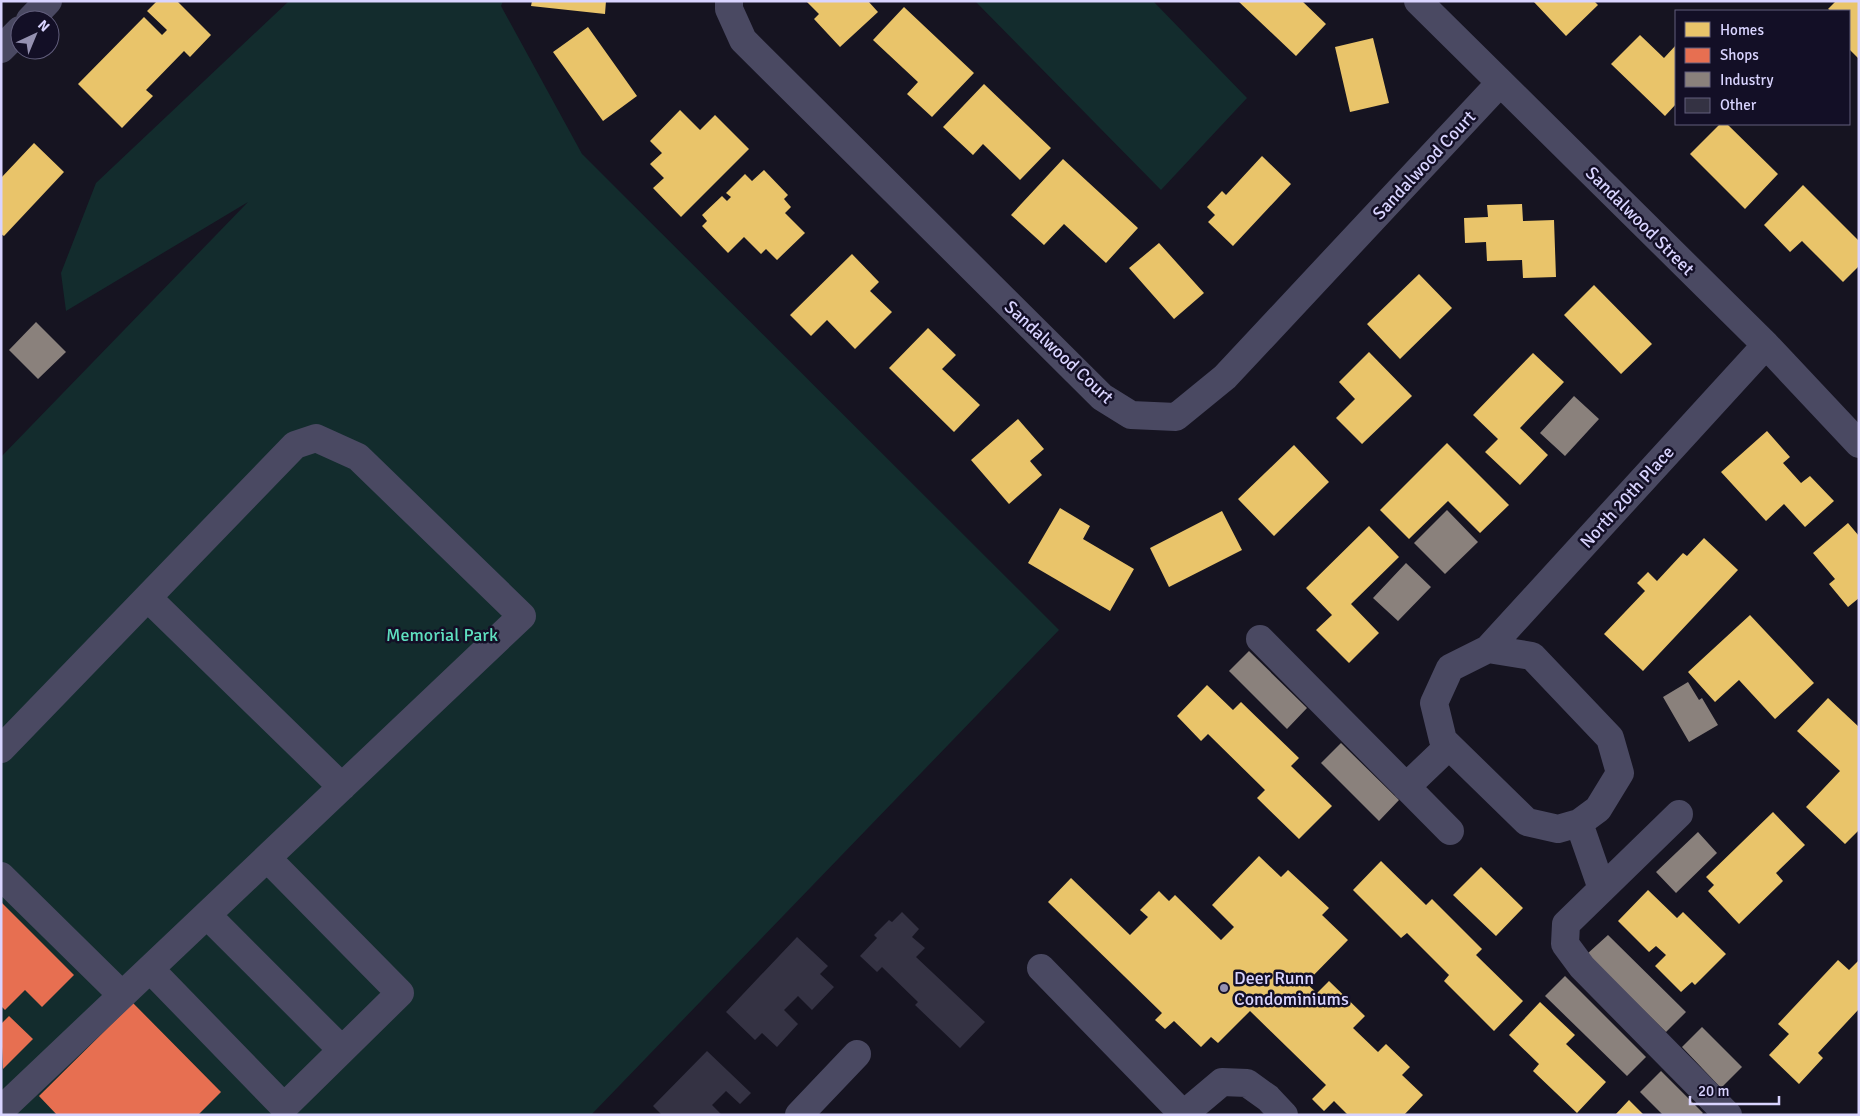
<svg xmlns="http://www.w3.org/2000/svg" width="1860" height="1116" font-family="Signika,sans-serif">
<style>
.green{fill:#132c2d}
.homes{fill:#e9c46a}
.shops{fill:#e76f51}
.industry{fill:#8a817c}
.building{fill:#343243}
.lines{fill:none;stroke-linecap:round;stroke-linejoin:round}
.minor{stroke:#4a4962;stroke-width:28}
.poi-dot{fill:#9591b1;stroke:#130f26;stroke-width:2}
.labels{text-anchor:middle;stroke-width:5;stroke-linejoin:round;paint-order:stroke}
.street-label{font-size:18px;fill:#d9d4ff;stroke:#130f26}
.park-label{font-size:18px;fill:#5fe0c0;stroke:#130f26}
.poi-label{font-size:18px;fill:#d9d4ff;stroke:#130f26;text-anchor:start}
</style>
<rect width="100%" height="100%" fill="#161421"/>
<!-- green -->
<path class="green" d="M289 1H503L501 6 582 154 1059 630 591 1115H1V457L248 202 66 311 61 273 96 183Z
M975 1H1153L1247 98 1161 190Z"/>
<!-- homes -->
<path class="homes" d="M157 1H177L211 35 190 57 184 51 146 90 153 96 122 128 78 84 144 17 162 35 167 30 147 11Z
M532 1H606L605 14 531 6Z
M806 1H868L878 12 840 47 814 19 819 14Z
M1238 1H1302L1326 24 1296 56Z
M1533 1H1594L1598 5 1566 36Z
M1836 1H1859V59L1849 49V11H1831L1828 9Z
M904 7 974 73 932 117 907 94 918 82 873 40Z
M588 27 637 96 603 121 553 52Z
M1640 35 1664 58 1676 45V104L1665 116 1611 64Z
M1373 38 1389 103 1350 112 1335 47Z
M984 84 1051 148 1020 180 983 144 973 155 943 127Z
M680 110 700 130 715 115 749 149 681 217 653 188 664 178 650 164 662 153 650 141Z
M1720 124H1727L1778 174 1745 209 1690 154Z
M34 143 64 172 4 236 1 234V178Z
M1262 156 1291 184 1233 246 1208 222 1215 215 1207 207 1222 191 1226 195Z
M1063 159 1138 228 1106 263 1064 224 1044 245 1011 215Z
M764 170 788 195 784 199 791 207 785 213 805 233 777 260 766 249 761 254 744 237 728 253 702 226 707 221 702 215 722 196 727 201 731 197 726 193 745 174 752 181Z
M1803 185 1859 241V266L1843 282 1802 241 1790 252 1764 225Z
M1522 204 1523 221 1554 220 1556 277 1523 278 1522 260 1487 261 1486 242 1465 243 1464 218 1488 217 1487 205Z
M1159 243 1204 293 1174 319 1129 268Z
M852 254 879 282 870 291 892 312 855 349 827 320 811 336 790 315Z
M1419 274 1452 308 1400 359 1367 324Z
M1594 285 1652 344 1621 374 1564 315Z
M928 328 956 355 942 369 980 405 954 432 889 368Z
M1369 352 1412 396 1362 444 1336 418 1355 399 1339 382Z
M1533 353 1564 382 1520 428 1548 455 1520 485 1485 452 1498 439 1473 415Z
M1018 419 1044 449 1030 461 1042 475 1009 504 971 460Z
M1767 431 1790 457 1783 463 1801 483 1810 476 1834 501 1805 527 1784 504 1766 521 1721 472Z
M1447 443 1509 505 1480 533 1448 501 1409 539 1380 510Z
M1294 445 1329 482 1274 536 1238 499Z
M1060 508 1090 526 1083 539 1134 569 1110 611 1028 563Z
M1222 511 1242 550 1169 587 1150 548Z
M1848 523 1859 536V598L1848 607 1829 584 1835 579 1813 553Z
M1369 526 1399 557 1351 604 1379 633 1349 663 1316 630 1332 615 1306 588Z
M1704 538 1738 570 1643 671 1604 634 1645 591 1637 583 1648 572 1657 581 1683 553 1687 556Z
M1750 615 1814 683 1775 719 1739 680 1715 702 1688 672Z
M1207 685 1233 710 1241 702 1299 758 1291 766 1332 806 1299 839 1257 798 1265 790 1208 734 1201 741 1177 716Z
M1828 698 1859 727V830L1845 844 1806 807 1840 771 1797 731Z
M1773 812 1805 845 1776 873 1783 881 1739 924 1708 891 1714 885 1706 877Z
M1259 856 1281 877 1288 870 1329 908 1322 915 1348 940 1306 983 1317 993 1329 981 1365 1016 1353 1028 1378 1052 1386 1044 1410 1067 1402 1075 1423 1095 1404 1115H1348L1334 1101 1324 1111 1312 1099 1326 1085 1250 1011 1218 1043 1211 1037 1201 1047 1174 1021 1165 1029 1155 1020 1162 1013 1048 902 1071 878 1130 935 1148 917 1140 910 1159 891 1169 901 1175 895 1221 940 1234 927 1212 905Z
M1381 861 1426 905 1432 899 1482 949 1476 955 1523 1001 1494 1031 1444 981 1449 975 1407 933 1401 938 1353 890Z
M1481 867 1523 908 1496 936 1453 895Z
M1648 890 1677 918 1683 912 1726 954 1695 985 1692 982 1681 992 1655 966 1666 955 1656 946 1649 952 1618 921Z
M1838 960 1849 970 1859 960V1009L1818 1053 1823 1058 1799 1084 1769 1055 1789 1034 1778 1024Z
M1540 1002 1575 1035 1566 1044 1606 1082 1577 1113 1533 1071 1539 1064 1509 1035Z
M1629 1100 1644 1115H1615Z"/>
<!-- shops -->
<path class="shops" d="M1 902 74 975 42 1007 25 990 5 1010 1 1006Z
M133 1003 221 1092 198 1115H57L39 1096Z
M9 1016 33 1039 3 1069 1 1024Z"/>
<!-- industry -->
<path class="industry" d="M36 322 66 352 38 379 9 350Z
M1574 396 1599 419 1565 456 1540 433Z
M1447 510 1478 542 1445 574 1414 543Z
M1406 563 1431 587 1398 621 1373 598Z
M1249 651 1307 708 1287 729 1229 671Z
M1688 682 1699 700 1702 698 1718 725 1689 742 1663 697Z
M1341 743 1399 800 1379 821 1321 763Z
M1698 832 1717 853 1676 893 1656 872Z
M1608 935 1686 1012 1666 1032 1587 954Z
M1565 976 1646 1057 1627 1076 1545 996Z
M1702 1027 1742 1067 1721 1088 1682 1047Z
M1661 1071 1703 1113 1701 1115H1663L1640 1092Z"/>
<!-- building -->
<path class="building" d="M902 912 919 929 912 937 925 948 916 957 985 1022 960 1048 915 1005 918 1002 882 967 877 972 860 956 877 938 874 935 889 920 892 922Z
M797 937 828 966 820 974 834 987 812 1010 798 996 784 1010 798 1024 777 1047 762 1033 755 1040 726 1012Z
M707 1051 751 1093 740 1104 726 1091 712 1105 722 1115H662L653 1106Z"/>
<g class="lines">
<!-- minor -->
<path class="minor" d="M729 1V9L743 40 1102 397 1131 415 1176 417 1225 377 1500 83
M1418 1 1766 345 1859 444
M30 20 48 1
M1 49 20 30
M148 598 342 787
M1260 639 1450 831
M1488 649 1532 656 1610 738 1620 773 1598 809 1579 823 1558 829 1527 822 1443 740 1434 703 1450 668 1488 649 1766 345
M1 749 295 445 316 438 358 457 522 616 1 1110
M1406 787 1449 746
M1679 814 1566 924 1565 944 1582 967 1728 1115
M1579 823 1602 889
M1 876 122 995
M207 915 342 1050 400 993 267 858
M1041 968 1184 1115
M150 969 284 1107 342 1050
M1184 1114 1222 1082 1247 1083 1268 1098 1284 1115
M799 1115 857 1054"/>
</g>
<!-- markers -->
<circle class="poi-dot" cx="1224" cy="988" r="5"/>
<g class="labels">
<!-- street labels -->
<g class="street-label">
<text transform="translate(1424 165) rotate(-47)" y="6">Sandalwood Court</text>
<text transform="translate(1640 221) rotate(45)" y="6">Sandalwood Street</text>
<text transform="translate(1059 352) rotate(43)" y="6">Sandalwood Court</text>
<text transform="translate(1627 497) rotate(-48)" y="6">North 20th Place</text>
</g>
<!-- park labels -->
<g class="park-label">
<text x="442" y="641">Memorial Park</text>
</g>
<!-- poi labels -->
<g class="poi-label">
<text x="1234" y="984">Deer Runn<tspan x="1234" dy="21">Condominiums</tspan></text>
</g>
</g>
<!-- border -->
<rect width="1860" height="1116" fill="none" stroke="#d9d4ff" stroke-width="5"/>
<!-- legend -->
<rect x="1675" y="10" width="175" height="115" fill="#130f26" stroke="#625e7d"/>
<rect x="1685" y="22" width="25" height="15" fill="#e9c46a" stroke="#625e7d"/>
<text x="1720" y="35" font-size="15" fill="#d9d4ff">Homes</text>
<rect x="1685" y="48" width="25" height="15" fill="#e76f51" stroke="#625e7d"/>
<text x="1720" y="60" font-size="15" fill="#d9d4ff">Shops</text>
<rect x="1685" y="72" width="25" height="15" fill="#8a817c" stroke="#625e7d"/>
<text x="1720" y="85" font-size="15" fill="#d9d4ff">Industry</text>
<rect x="1685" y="98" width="25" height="15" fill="#343243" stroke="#625e7d"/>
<text x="1720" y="110" font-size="15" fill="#d9d4ff">Other</text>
<!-- north arrow -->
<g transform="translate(35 35) rotate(44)"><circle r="24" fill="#130f26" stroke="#625e7d"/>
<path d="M0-4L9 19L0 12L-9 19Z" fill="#9591b1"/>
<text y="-8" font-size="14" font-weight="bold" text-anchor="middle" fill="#d9d4ff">N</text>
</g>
<!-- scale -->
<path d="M1690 1096v8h89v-8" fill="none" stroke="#d9d4ff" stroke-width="2.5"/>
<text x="1698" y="1096" font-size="15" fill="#d9d4ff" stroke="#130f26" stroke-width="4" paint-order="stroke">20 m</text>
</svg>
